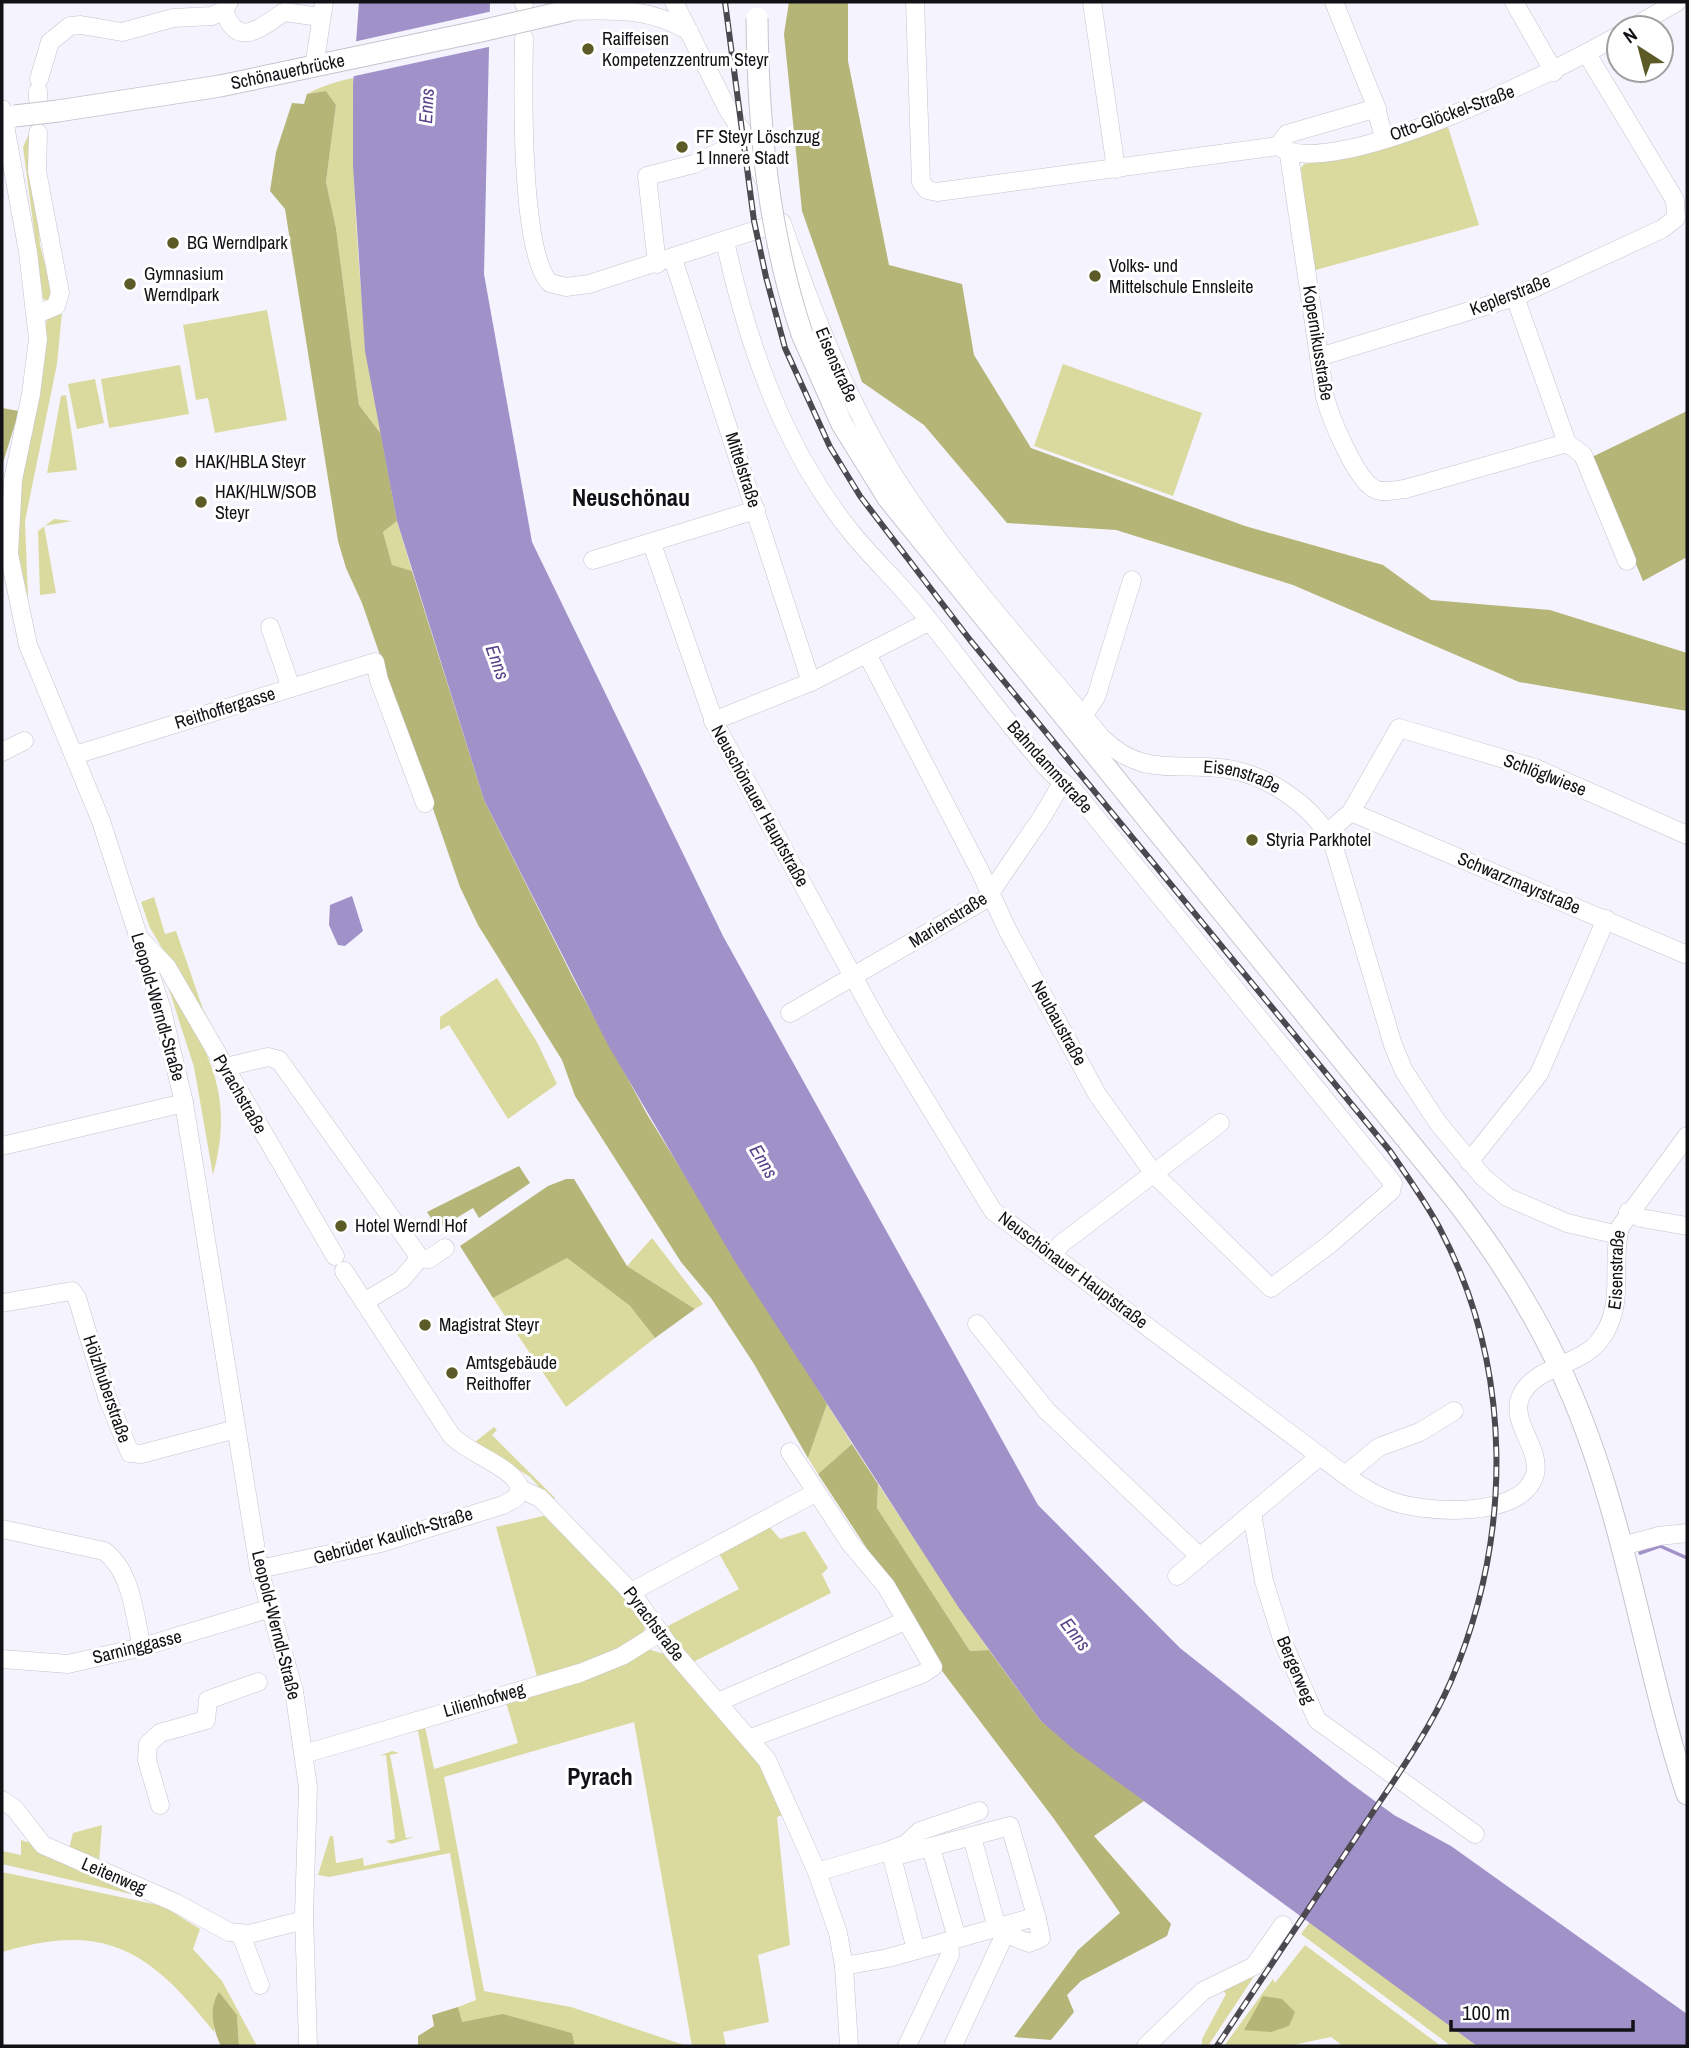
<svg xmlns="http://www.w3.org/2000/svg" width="1689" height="2048" font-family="'Archivo Narrow',sans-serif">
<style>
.green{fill:#dada9f}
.forest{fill:#b5b577}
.water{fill:#a091c9}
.pier{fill:#f5f3fe}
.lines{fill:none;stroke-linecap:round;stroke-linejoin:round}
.stream{stroke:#a091c9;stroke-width:3.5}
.minor-casing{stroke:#c5c3ce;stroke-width:19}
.major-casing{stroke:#c5c3ce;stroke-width:23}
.minor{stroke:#fff;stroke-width:18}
.major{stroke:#fff;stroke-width:21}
.rail-casing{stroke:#4b494f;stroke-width:6}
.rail{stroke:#fff;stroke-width:3.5;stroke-dasharray:10;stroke-linecap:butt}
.major-bridge-casing{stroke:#c5c3ce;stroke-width:23;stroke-linecap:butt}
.major-bridge{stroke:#fff;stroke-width:21}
.poi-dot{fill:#5c5b28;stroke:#fff;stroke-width:2.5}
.labels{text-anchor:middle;stroke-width:6;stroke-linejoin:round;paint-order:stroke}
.poi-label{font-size:18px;fill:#121115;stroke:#fff;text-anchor:start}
.street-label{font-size:18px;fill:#121115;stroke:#fff}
.water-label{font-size:19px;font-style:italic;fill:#594288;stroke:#fff}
.district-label{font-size:24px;font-weight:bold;fill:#121115;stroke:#fff}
</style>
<rect width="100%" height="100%" fill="#f5f3fe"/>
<!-- green -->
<path class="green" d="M353 78C352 198 359 316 381 434L359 405 336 228 326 182 336 105 326 91 307 94C319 87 338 81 353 78Z
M1448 127 1479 225 1312 271 1301 168 1304 164 1369 150Z
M30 132 40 245 53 296 47 302 43 298 23 147Z
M267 310 287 420 215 433 208 398 196 400 183 325Z
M62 312 57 364 25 521 28 598 23 601 18 570 16 499 47 319Z
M1063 364 1202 413 1173 496 1034 446Z
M180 365 189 414 109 428 101 379Z
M95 379 104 423 77 429 68 384Z
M66 395 77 470 47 473 61 396Z
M54 519 72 521 44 526 56 593 40 595 38 531Z
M397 521 412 571 392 566 383 532Z
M154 897 165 934 176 931 203 1009 225 1052 150 928 141 902Z
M165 977C206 1050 236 1089 213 1175L194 1067Z
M497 978 537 1042 557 1084 508 1119 449 1025 440 1030V1017Z
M652 1238 703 1304 695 1309 627 1266Z
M567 1258 630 1306 655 1338 566 1407 493 1298Z
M827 1404 852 1444 818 1474 808 1458Z
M494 1427 497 1430 492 1435 555 1498 552 1501 530 1477 475 1442Z
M878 1484 989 1650 970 1651 877 1508Z
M547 1515 617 1586 647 1625C634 1655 567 1670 538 1680L496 1527Z
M768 1525 780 1539 805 1531 828 1568 822 1574 831 1593 691 1663 666 1627 739 1589 717 1550Z
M648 1649 667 1655 759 1756 785 1814 777 1817 790 1945 758 1955 769 2022 723 2032 726 2046H692L634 1722 444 1777 484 1991 571 2007 687 2046H575L572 2033 503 2015 461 2023 458 2007 476 2000 450 1853 329 1877 318 1875 330 1836H333L336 1863 363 1858 364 1866 440 1850 418 1731 380 1738 424 1722 434 1769 518 1743 505 1699Z
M392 1751 399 1753 390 1755 406 1838 415 1837 391 1844 386 1841 395 1839 386 1755 379 1756Z
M102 1825 99 1862 69 1849 73 1833Z
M21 1840 37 1845 148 1898 2 1864V1851L21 1855Z
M2 1872 163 1906 200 1929 193 1949 222 1981 257 2046H239L237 2015 214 2001V2032C150 1951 106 1921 2 1952Z
M1310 1922 1477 2046H1451L1301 1934Z
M1305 1945 1441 2046H1343L1331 2037 1288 2046H1224L1273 1979 1275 1983Z
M1255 1975 1208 2046H1202V2039L1226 1994 1219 1986Z"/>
<!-- forest -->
<path class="forest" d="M789 2H848V61L889 265 962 284 974 355 1031 448 1245 526 1383 565 1431 600 1550 610 1687 653V711L1519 682 1293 585 1116 530 1007 523 924 425 862 382 802 211 784 34Z
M326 91 336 105 326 182 336 228 359 405 381 434 397 521 383 532 392 565 412 571 484 800 574 980 648 1116 827 1404 808 1458 754 1364 711 1298 681 1262 575 1096 562 1060 478 925 460 887 362 603 346 568 338 541 285 209 270 191 276 152 292 103 304 104 307 94Z
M2 408 19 411 2 466Z
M1687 411V557L1643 581 1592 457Z
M519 1166 530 1183 479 1218 473 1208 438 1229 427 1212Z
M566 1179H574L627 1266 695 1309 655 1338 630 1306 567 1258 493 1298 460 1246 548 1186Z
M852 1444 878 1484 877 1508 970 1651 989 1650 1040 1720 1144 1801 1094 1836 1171 1924 1167 1936 1081 1981 1067 1995 1074 2012 1051 2040 1014 2037 1078 1950 1120 1913 1054 1819 936 1663 881 1570 818 1474Z
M219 1992 237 2015 239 2046H221C213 2030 208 2008 219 1992Z
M1263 1996 1282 1999 1295 2012 1289 2026 1271 2032 1244 2030Z
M458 2007 462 2022 503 2014 572 2033 575 2046H418V2036L434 2026 432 2015Z"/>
<!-- water -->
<path class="water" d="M359 2H490L484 274 532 542 723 936 1038 1505 1180 1648 1349 1782 1394 1815 1451 1846 1687 2014V2046H1477L1073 1749 1040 1720 959 1608 734 1260 608 1045 484 800 397 521 365 351 353 166V84Z
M352 896 363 931 345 946 338 945 329 925 330 905Z"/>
<!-- pier -->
<path class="pier" d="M493 11V46L350 77 353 42Z"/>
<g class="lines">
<!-- stream -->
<path class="stream" d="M1640 1553 1660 1546 1687 1558"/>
<!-- minor casing -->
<g class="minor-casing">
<g id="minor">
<path d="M524 2V4"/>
<path d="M674 2 727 108 747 139 763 178"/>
<path d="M915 2 921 182 927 190 937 192 1278 146C1330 185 1564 67 1619 35"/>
<path d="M1092 2 1116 169"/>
<path d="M1334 2 1375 104 1384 138"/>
<path d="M1514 2 1554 72"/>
<path d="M224 10C237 51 263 26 284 12L320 17"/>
<path d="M568 11C615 10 646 7 689 31"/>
<path d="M1632 28 1677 2"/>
<path d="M524 38C523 84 520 255 550 283L566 287 589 284 781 222"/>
<path d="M314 67 324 2"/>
<path d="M39 79 50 42 70 26 81 25 122 32 173 18 212 16 224 10 229 2"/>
<path d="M38 99V91"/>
<path d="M2 109 28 252 38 339 31 394 13 480 9 554 28 645 101 821 162 1010 184 1103 259 1569 294 1691 308 1787 304 1914 308 2046"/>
<path d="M1278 146 1287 134 1377 108"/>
<path d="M1289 155 1325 397C1330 417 1355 477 1373 488 1382 494 1395 490 1405 489L1567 443"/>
<path id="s1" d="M782 223C814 316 848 405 902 488 960 576 1034 656 1101 737 1143 779 1177 761 1228 769 1270 776 1317 808 1334 847L1393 1045 1404 1071 1438 1123 1483 1177 1507 1197 1567 1223 1618 1235"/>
<path d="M725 241C748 346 783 447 851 532 872 558 897 581 918 607 962 660 1001 718 1048 769 1056 779 1068 784 1076 793L1393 1183 1391 1191 1330 1244 1271 1288 1154 1174 1097 1094 1008 931 980 871 867 654"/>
<path d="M673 259 811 682"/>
<path d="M657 264 647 176 694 164 747 139"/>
<path d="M1515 297 1567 443 1583 455 1627 561"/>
<path d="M37 314 56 306 60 293 37 171 38 133"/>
<path d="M1319 357 1515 297 1662 229 1676 218 1675 200 1587 54"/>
<path id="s2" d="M652 544 715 724 878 1022 993 1211 1320 1456C1341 1472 1362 1489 1386 1499 1420 1514 1524 1520 1535 1474 1541 1448 1511 1424 1520 1398 1532 1366 1581 1366 1600 1340 1627 1304 1610 1266 1620 1227L1687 1136"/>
<path d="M593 560 756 510"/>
<path d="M270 627 291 688"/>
<path d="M1083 716 1096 697 1132 580"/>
<path d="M713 721 811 682 928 622"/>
<path d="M2 752 24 741"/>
<path d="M75 755 375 662 379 680 425 803"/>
<path d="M1351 812 1687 955"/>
<path d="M1328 832 1351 812 1399 728 1535 768 1687 835"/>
<path d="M141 940 167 967 335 1256"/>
<path d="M790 1013 986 899 1042 817 1062 783"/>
<path d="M226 1067 268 1057 279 1060 420 1258"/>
<path d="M2 1146 184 1103"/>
<path d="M1469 1162 1539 1074 1606 919"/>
<path d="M1628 1212 1641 1218 1687 1226"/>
<path d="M1052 1256 1061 1244 1220 1123"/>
<path d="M344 1271 451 1435C467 1453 516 1468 520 1489"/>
<path d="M364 1302 401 1280 420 1258 429 1259 445 1248"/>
<path d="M2 1303 72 1291 77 1298 107 1397 130 1453 141 1454 236 1429"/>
<path d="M977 1324 1047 1411 1200 1557"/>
<path d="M1345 1475 1379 1447 1420 1432 1454 1411"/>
<path d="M520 1489 540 1498 631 1592 673 1651 767 1760 817 1872 838 1933 844 1966 849 2046"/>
<path d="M1252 1513 1264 1581 1283 1642 1317 1720 1475 1834"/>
<path d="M2 1529 104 1551C132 1571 134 1615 142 1647"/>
<path d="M1622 1546 1659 1536 1687 1533"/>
<path d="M259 1569 381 1543 503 1505 516 1498 520 1489"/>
<path d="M1177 1576 1320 1456"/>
<path d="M631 1592 815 1493"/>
<path d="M2 1659 68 1664 142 1647 268 1609"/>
<path d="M718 1702 905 1621"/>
<path d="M751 1738 922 1674 933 1667 886 1586 850 1543 790 1452"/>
<path d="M304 1754 580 1673 622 1656 659 1633"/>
<path d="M2 1800 15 1809 43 1845 176 1903 229 1932 249 1934 304 1920"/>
<path d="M160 1805 147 1760 148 1744 160 1733 206 1720 208 1700 258 1682"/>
<path d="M972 1837 997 1928"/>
<path d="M931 1848 957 1938"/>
<path d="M885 1852 892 1857 1010 1826 1037 1919"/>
<path d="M892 1857 916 1950"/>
<path d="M817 1872 885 1852 906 1844 920 1831 979 1811"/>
<path d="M241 1935 260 1985"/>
<path d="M844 1966 888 1958 1031 1918 1037 1919 1041 1938 1029 1943 1014 1937 1005 1926"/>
<path d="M907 2046 950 1955 949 1941"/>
<path d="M953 2046 1004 1936 1005 1926"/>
<path d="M1146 2046 1203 1991 1254 1966 1283 1925"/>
</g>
</g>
<!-- major casing -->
<g class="major-casing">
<g id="major">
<path d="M567 11 585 2"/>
<path id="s3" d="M58 111 220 86 481 31"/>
<path d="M802 334 842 424 888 498 1455 1199C1503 1261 1544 1327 1574 1400 1627 1526 1644 1664 1687 1794"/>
</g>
</g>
<!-- minor -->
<use href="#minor" class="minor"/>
<!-- major -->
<use href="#major" class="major"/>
<!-- rail casing -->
<g class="rail-casing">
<path id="rail" d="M725 2 754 221 766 277 785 348 830 447 860 496 970 640 1390 1151C1407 1176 1425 1201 1439 1227 1514 1368 1513 1536 1451 1681 1428 1734 1392 1783 1361 1830 1313 1902 1265 1974 1217 2046"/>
</g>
<!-- rail -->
<use href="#rail" class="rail"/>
<!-- major-bridge casing -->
<g class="major-bridge-casing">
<path id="major-bridge" d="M757 18C758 126 768 231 802 334
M481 31 567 11
M15 116 58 111"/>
</g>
<!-- major-bridge -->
<use href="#major-bridge" class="major-bridge"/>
</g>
<!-- markers -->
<g class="poi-dot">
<circle cx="588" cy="49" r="7"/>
<circle cx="682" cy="147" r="7"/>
<circle cx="173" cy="243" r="7"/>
<circle cx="1095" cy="276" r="7"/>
<circle cx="130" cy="284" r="7"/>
<circle cx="181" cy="462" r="7"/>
<circle cx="201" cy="502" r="7"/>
<circle cx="1252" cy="840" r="7"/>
<circle cx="341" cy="1226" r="7"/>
<circle cx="425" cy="1325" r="7"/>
<circle cx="452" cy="1373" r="7"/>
</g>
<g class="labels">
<!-- poi labels -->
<g class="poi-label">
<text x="602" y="45">Raiffeisen<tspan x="602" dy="21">Kompetenzzentrum Steyr</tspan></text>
<text x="696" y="143">FF Steyr Löschzug<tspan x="696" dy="21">1 Innere Stadt</tspan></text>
<text x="187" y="249">BG Werndlpark</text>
<text x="1109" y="272">Volks- und<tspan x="1109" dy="21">Mittelschule Ennsleite</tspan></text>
<text x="144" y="280">Gymnasium<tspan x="144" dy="21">Werndlpark</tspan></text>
<text x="195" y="468">HAK/HBLA Steyr</text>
<text x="215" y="498">HAK/HLW/SOB<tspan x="215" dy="21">Steyr</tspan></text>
<text x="1266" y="846">Styria Parkhotel</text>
<text x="355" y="1232">Hotel Werndl Hof</text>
<text x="439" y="1331">Magistrat Steyr</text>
<text x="466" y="1369">Amtsgebäude<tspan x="466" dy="21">Reithoffer</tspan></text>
</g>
<!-- street labels -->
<g class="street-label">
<text dy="6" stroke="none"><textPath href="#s3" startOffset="233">Schönauerbrücke</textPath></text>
<text transform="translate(1452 113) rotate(-20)" y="6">Otto-Glöckel-Straße</text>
<text transform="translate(1510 295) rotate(-21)" y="6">Keplerstraße</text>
<text transform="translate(1318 343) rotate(81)" y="6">Kopernikusstraße</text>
<text dy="6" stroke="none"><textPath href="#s1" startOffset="152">Eisenstraße</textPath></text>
<text transform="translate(743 470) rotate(72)" y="6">Mittelstraße</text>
<text transform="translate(225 708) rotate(-17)" y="6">Reithoffergasse</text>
<text transform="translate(1050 767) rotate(48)" y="6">Bahndammstraße</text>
<text transform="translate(1545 775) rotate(21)" y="6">Schlöglwiese</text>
<text dy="6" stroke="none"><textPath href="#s1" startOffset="761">Eisenstraße</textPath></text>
<text transform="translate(760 806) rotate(61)" y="6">Neuschönauer Hauptstraße</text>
<text transform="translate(1519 883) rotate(23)" y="6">Schwarzmayrstraße</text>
<text transform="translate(948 920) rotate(-32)" y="6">Marienstraße</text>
<text transform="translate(158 1007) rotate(74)" y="6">Leopold-Werndl-Straße</text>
<text transform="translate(1059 1023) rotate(61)" y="6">Neubaustraße</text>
<text transform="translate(240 1094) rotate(60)" y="6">Pyrachstraße</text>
<text transform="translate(1073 1270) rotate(37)" y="6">Neuschönauer Hauptstraße</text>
<text dy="6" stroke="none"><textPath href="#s2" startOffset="1657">Eisenstraße</textPath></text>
<text transform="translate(107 1389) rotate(71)" y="6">Hölzlhuberstraße</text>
<text transform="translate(393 1536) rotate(-16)" y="6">Gebrüder Kaulich-Straße</text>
<text transform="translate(654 1624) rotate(53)" y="6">Pyrachstraße</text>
<text transform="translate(276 1625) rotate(76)" y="6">Leopold-Werndl-Straße</text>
<text transform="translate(137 1647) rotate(-14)" y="6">Sarninggasse</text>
<text transform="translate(1296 1670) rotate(67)" y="6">Bergerweg</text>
<text transform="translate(484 1700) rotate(-16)" y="6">Lilienhofweg</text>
<text transform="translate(114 1876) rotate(23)" y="6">Leitenweg</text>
</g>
<!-- water labels -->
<g class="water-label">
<text transform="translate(426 106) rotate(-87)" y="7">Enns</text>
<text transform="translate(498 662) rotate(70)" y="7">Enns</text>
<text transform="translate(764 1161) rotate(59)" y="7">Enns</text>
<text transform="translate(1076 1634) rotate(52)" y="7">Enns</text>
</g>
<!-- district labels -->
<g class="district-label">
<text x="631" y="506">Neuschönau</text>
<text x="600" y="1785">Pyrach</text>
</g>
</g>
<!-- border -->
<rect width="1689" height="2048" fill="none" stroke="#121115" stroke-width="7"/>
<!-- north arrow -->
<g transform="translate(1640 49) rotate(324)"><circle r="33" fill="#ffffff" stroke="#a0a0a1" stroke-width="2"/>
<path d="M0-5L12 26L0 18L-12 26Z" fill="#5c5b28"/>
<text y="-10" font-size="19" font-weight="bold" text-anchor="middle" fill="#121115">N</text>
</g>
<!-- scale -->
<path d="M1451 2020v10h182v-10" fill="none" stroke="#121115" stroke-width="3.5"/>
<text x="1462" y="2020" font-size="21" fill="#121115" stroke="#ffffff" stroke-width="5" paint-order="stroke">100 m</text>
</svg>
